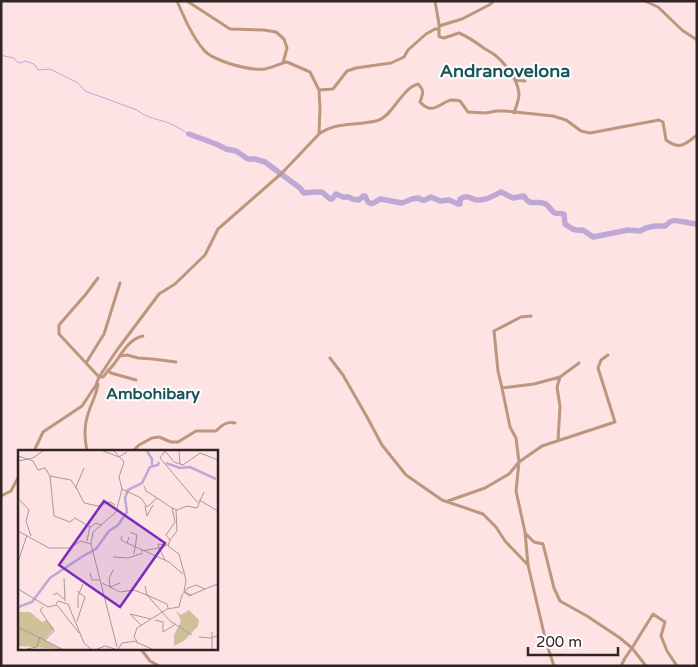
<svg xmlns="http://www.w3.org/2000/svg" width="698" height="667" font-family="'Varela Round',sans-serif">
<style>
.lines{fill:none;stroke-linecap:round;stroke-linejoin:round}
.stream{stroke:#c0a8d5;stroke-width:1}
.river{stroke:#c0a8d5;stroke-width:5.5}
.minor{stroke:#bd967e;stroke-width:3}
.labels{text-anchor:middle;stroke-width:4;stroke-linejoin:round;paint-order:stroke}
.neighbourhood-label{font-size:16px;font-weight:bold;fill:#1a555b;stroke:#fff}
.quarter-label{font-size:18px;font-weight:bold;fill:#1a555b;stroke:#fff}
.inset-river{fill:none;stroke:#c0a8d5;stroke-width:2.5}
.inset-road{fill:none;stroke:#ab9797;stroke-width:1}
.view{fill:#7b2cbf;fill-opacity:0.15;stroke:#7b2cbf;stroke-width:2.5}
.inset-edge{fill:none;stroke:#302424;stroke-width:2.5}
</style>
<rect width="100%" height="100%" fill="#fde3e3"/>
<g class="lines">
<!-- stream -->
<path class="stream" d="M1 53 4 56 14 58 17 62 21 63 25 61 34 64 38 70 50 69 78 83 85 91 137 110C148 119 160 119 171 124 178 127 183 131 189 134"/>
<!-- river -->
<path class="river" d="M189 134 216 144 226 149 236 151 248 159H255L265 162 300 188 304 193 314 192H322L330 199H332L336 194 343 197H349L352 199 359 200 363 196H365C369 206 372 205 380 199L402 203 412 199 418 198 422 200H425L431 197 440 201 449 200 458 204H460V199C469 193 471 201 479 200 488 200 494 195 501 192L513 198 524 196C530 208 537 199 546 204 549 206 552 212 555 213 558 214 561 213 564 214L565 224C572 229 574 231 583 230L593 237 628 230 640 231 646 228 655 226H665C667 225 669 222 672 221 676 219 690 224 697 224"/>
<!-- minor -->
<path class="minor" d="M177 1C184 17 192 36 203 49 212 61 250 71 265 69 271 68 277 65 283 63
M187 1 230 29 264 30 276 32 284 39 287 48 283 63 287 62 310 72 319 90 320 108 319 133
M435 1 439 24V36L440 37 444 38 459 33C469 37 477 43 485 49 489 51 492 53 495 55 506 64 518 80 519 94 519 100 516 107 514 113
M645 1 658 7 682 30 697 40
M439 26 462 19 489 5 494 1
M515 80 525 81
M319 90 333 89 347 71 356 68 391 63 404 57 408 50 426 34 435 29H439
M98 278 86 294 59 325V334L99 377
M531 316 521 317 494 331 498 371 502 388 534 384 560 377
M120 356 127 355 138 358 153 359 176 362
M330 358 343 375 367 417 382 445 406 475 442 500 483 514 496 527 505 541 528 565
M86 363 104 334 120 283
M108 370 111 373 136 380
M99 377H103C106 373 110 369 114 364 122 353 129 339 143 336
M502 388 508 417 510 427 516 438 519 462 516 491 525 532 528 565 546 642 554 666
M558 441 560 406 557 387 560 377 579 363
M34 451 43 432 82 406 96 385 99 377 117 350 159 294 175 284 205 255 218 229 282 173 319 134C332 124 348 125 363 123 369 122 374 122 379 120 394 114 401 89 418 84 425 91 423 93 420 102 433 116 439 103 451 100 454 100 457 100 460 101L468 112 486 113 496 111H505L553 116 566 120 581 131 590 133 659 120 663 122 666 140C679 150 685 145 697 135
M87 451C84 437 84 424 89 411 92 402 97 393 98 384
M133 451 139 445 152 438 159 437 171 442H178L196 431H216C222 425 227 421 235 423
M1 496 11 491 19 476
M448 501 485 488 509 474 519 462 542 446 615 422 598 368 601 360 608 355
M525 533 534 542 543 544 554 588 560 601 587 616 620 638 632 648 653 614 665 622 661 636 667 651 677 666
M140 648 150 661 159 666
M621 666 625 658 632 648 646 666"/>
</g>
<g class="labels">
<!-- neighbourhood labels -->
<g class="neighbourhood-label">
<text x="153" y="399">Ambohibary</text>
</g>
<!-- quarter labels -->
<g class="quarter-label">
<text x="505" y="77">Andranovelona</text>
</g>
</g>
<!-- overview -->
<g transform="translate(18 450)">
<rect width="200" height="200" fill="#fde3e3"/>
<path d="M171 160 181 170 180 176 166 191 156 196V185L163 171 158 161 163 165ZM0 162H12L24 172 29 170 36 179 26 190 43 199 0 196Z" fill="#d1c19b"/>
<path class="inset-river" d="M129 1 134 9V15M148 13 162 18 172 17 198 29M65 106 78 99 91 81 100 75 109 62 107 48 110 40 124 33 132 17 140 15 141 12M0 157 14 152 32 128 65 106"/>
<path class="inset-road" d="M85 1 101 7 109 2M96 1 106 12 101 27 104 39 98 62 75 82 73 94 99 197M147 1 142 8 180 53M147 1 156 12 162 14M161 1 162 14 165 15 182 3 200 10M0 6 15 11 20 20 27 18 32 26 53 30 59 39M0 11 15 8 25 1M66 18 58 37 66 53 80 56 92 52 97 55M32 26 36 66 52 72 57 68 72 77 78 73 84 75M126 36 128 41 139 48M104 39 123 48 129 57 139 48 154 58M0 48 11 60 8 71 13 86M181 50 200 61M127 56 129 66 135 55M0 81 31 98H51L63 91 73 94M112 82 119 85 116 104M104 86 103 90 109 93 111 87M152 90 159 81 158 60M69 91 72 76M109 93 151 112 165 124M123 101 141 98 140 94 150 95M95 107 110 108 125 103M147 110 141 98 148 96M0 112 9 85M95 120 91 129 92 137 102 133M72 123 74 130H82M46 128 47 151M84 133 102 142 116 140 129 145 152 171 174 185M127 136 129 145 149 154 150 158M0 139 30 157 39 155 61 183M167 143 171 146 187 139M35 145 39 143 47 150M174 145 166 142 168 130 161 104 150 96 152 90 148 85 157 72 154 58 159 60 169 56 179 58 186 42M38 154 40 151 50 154 66 193 73 199M25 157 22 160 36 181 26 191M60 158V146L65 134M137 170 145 172V182L158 174M59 171 67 147 59 141M123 175 112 164 133 169M0 177 44 199M181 187 194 188 200 185M118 192 134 199M9 199 19 197 22 187M79 199 87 196 97 199M100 199 104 193 119 191 116 187 119 178 149 159 161 157 164 145 170 138 178 135 187 139 200 134M194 199V182"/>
<path class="view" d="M86 51 147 93 102 157 41 115Z"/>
<rect width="200" height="200" class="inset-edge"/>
</g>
<!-- border -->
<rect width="698" height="667" fill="none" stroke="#302424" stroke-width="5"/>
<!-- scale -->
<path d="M528 647v8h90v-8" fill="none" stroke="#302424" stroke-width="2.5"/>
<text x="536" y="647" font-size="15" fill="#302424" stroke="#ffffff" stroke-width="4" paint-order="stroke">200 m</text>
</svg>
